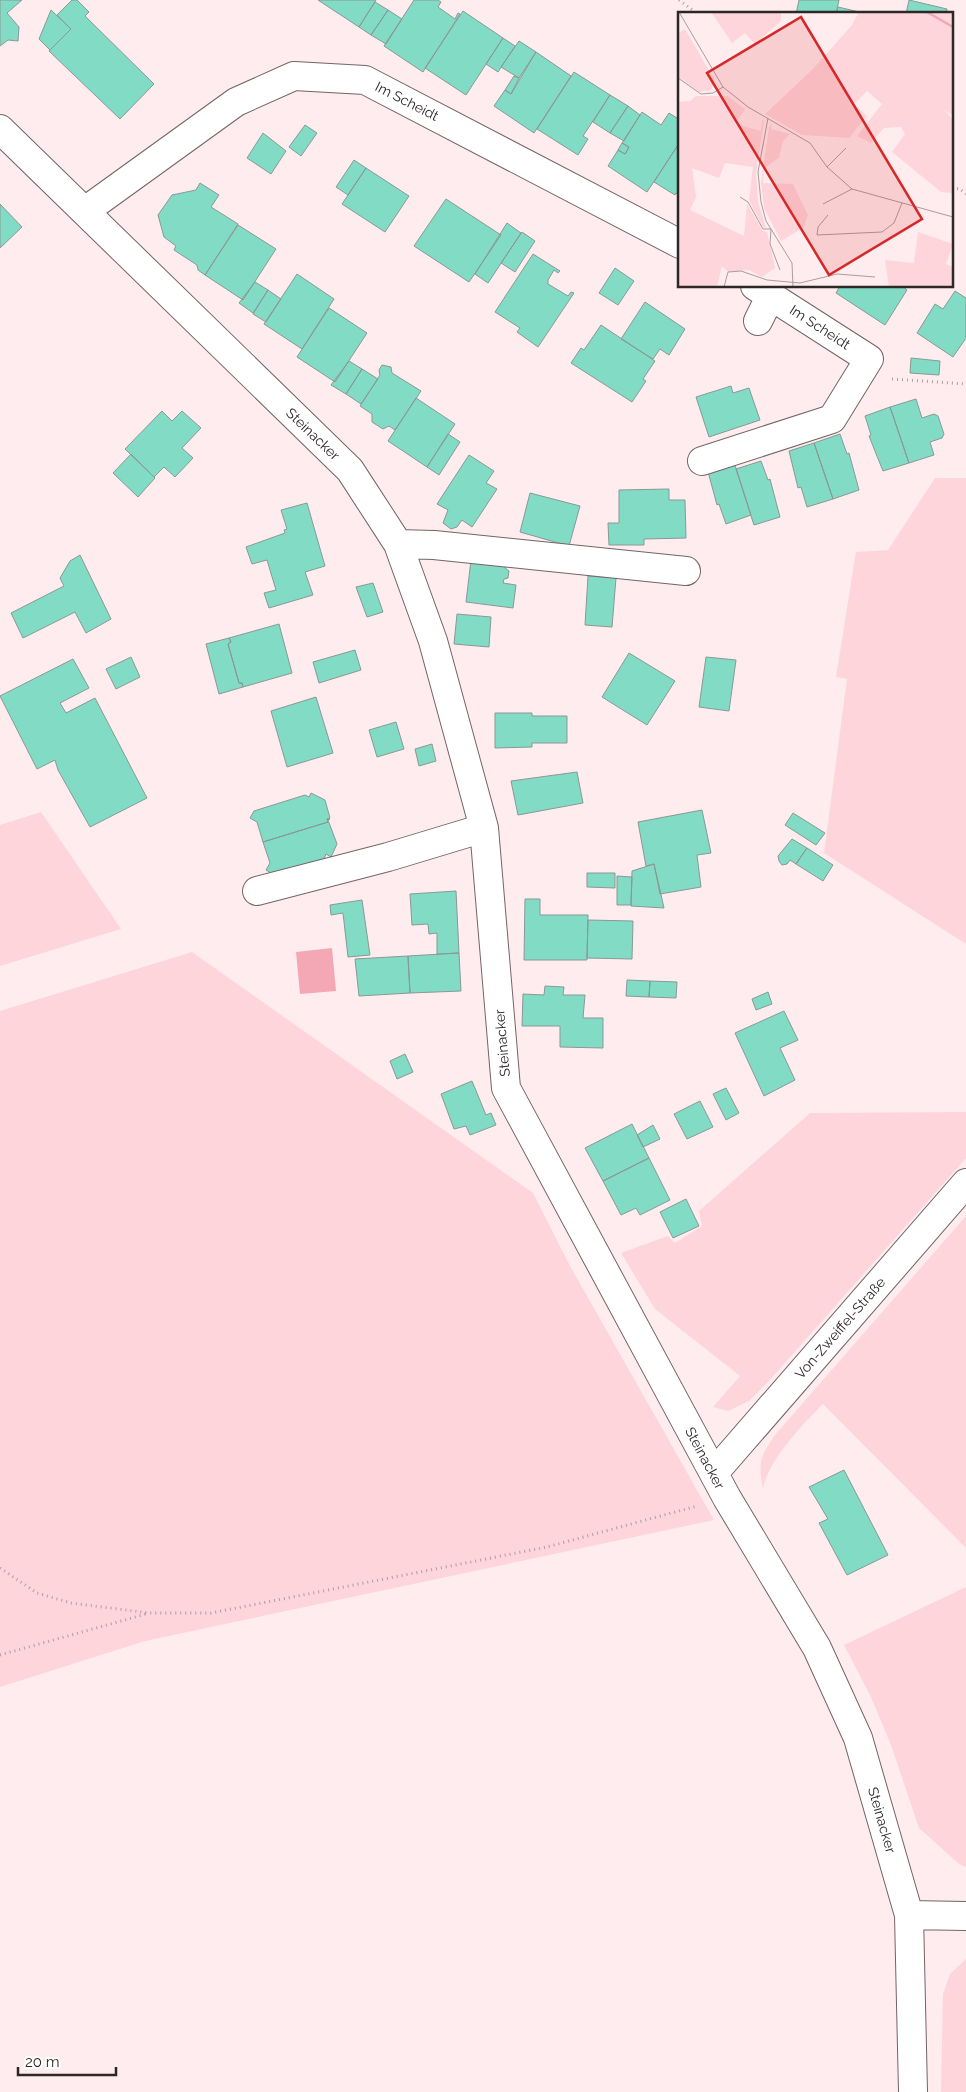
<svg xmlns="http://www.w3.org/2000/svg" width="966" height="2092" font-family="Raleway,sans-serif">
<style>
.green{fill:#fed5db}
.water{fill:#f4a7b4}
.building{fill:#82dbc4;stroke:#899994}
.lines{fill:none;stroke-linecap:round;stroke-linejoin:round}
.minor-casing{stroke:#736466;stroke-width:30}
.path{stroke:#ad9fa1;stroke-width:3;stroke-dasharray:1 4;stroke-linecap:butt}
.minor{stroke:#fff;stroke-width:28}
.labels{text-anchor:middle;stroke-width:4;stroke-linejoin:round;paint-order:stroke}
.street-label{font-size:14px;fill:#2e2728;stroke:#fff}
.inset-river{fill:none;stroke:#f4a7b4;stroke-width:2.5}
.inset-road{fill:none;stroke:#ab9d9f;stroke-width:1}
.view{fill:#d62828;fill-opacity:0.15;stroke:#d62828;stroke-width:2.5}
.inset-edge{fill:none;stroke:#2e2728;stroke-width:2.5}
</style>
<rect width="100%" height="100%" fill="#feecee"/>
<!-- green -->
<path class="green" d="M935 478H966V944L824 853 847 679 836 677 856 552 888 550Z
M41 812 121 929 0 966V825Z
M192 952 533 1193 570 1266 714 1520 145 1641 0 1687V1011Z
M966 1112V1158L768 1382 749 1401 728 1411 713 1407 740 1376 655 1309 621 1253 668 1236 675 1243 702 1226 699 1211 810 1113Z
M966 1216V1548L823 1404C802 1425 768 1460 763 1489 758 1462 760 1457 775 1435Z
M966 1587V1867L959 1864 919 1828 891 1745 871 1697 844 1645Z
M966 1959V2092H941L943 1994 950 1974Z"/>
<!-- water -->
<path class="water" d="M332 948 336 991 300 994 296 952Z"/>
<!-- building -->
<path class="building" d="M0 0H22L7 13 19 27 18 41 8 40 0 46Z
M72 0H77L89 12 85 16 154 84 120 119 49 51 71 29 57 15Z
M318 0H376L359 27Z
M414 0H438L441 2 438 7 455 19 458 13 460 14 423 72 384 46Z
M799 0H839L836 14H796Z
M909 0 947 9 946 14H906Z
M375 2 388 10 371 35 359 27Z
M838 7 868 14H836Z
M51 10 71 29 50 50 39 39Z
M388 10 402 19 386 44 371 35Z
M463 11 503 38 466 95 425 68Z
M503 38 515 46 498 72 486 64Z
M519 41 536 52 519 78 501 67Z
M536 52 571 76 534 133 494 106 505 90 511 94Z
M574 72 610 95 583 136 588 139 578 155 537 129Z
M514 76 519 78 511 94 505 90Z
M610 95 628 106 610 133 593 122Z
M628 106 640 115 624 141 610 133Z
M642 112 661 125 669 113 680 120V142L647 192 608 166 618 150 625 154 629 147 622 143Z
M305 125 317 133 301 156 289 147Z
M263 133 286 151 271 174 247 158Z
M680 142V195L676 193 675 195 654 182Z
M622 143 629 147 625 154 618 150Z
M354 160 366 168 348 195 336 187Z
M366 168 409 196 385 232 342 204Z
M200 183 219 195 211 207 238 224 205 275 198 270 197 265 174 250 176 246 164 237 158 215 172 195 196 190Z
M446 199 501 235 469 282 414 246Z
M0 204 22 227 0 248Z
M507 223 521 233 488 283 475 274Z
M238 225 276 249 243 300 205 275Z
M522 232 535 241 515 272 501 263Z
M533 254 560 271 558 273 554 270 548 280V284L568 296 571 292 574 293 538 347 517 332 520 328 495 312Z
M615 268 634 281 618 305 599 293Z
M297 274 334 299 302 349 264 324Z
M255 282 268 290 253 313 239 303Z
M840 286H902L907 290 885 325 836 293Z
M268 290 281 299 266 322 253 314Z
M955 291 966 298V338L953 357 917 333 935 304 943 309Z
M645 302 685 329 669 355 660 349 653 359 621 339Z
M329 308 367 333 335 382 297 357Z
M601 325 655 361 643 379 646 381 632 402 571 363 581 348 584 350Z
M911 358 940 361 939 375 910 373Z
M349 361 362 369 346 394 331 385Z
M382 365 391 367 392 373 421 391 395 430 389 426 383 429 372 422V414L360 406 380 375 379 370Z
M362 369 378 379 361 404 346 394Z
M731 386 733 393 749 388 760 420 709 437 696 397Z
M416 398 455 424 427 467 388 441Z
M916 399 922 418 934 414 938 416 944 434 942 438 930 442 934 455 909 463 890 407Z
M890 407 909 463 883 471 869 436 871 435 865 416Z
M162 411 172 421 182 411 201 428 182 448 193 458 175 477 164 467 154 477 125 449Z
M448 434 460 442 439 475 427 467Z
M840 434 847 454 849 453 859 490 833 499 814 443Z
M814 443 833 499 807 507 801 487 798 488 789 451Z
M131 454 155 478 138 497 113 473Z
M469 455 494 471 486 483 497 489 472 527 462 520 457 527 451 529 443 523 448 510 437 504Z
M733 459 751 515 726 524 719 504 717 505 707 468Z
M761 461 768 480 770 479 780 517 754 525 736 469Z
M669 489V500H685L686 538 644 539V545H609L608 523H619V490Z
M530 493 580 506 569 546 520 532Z
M307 503 325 566 305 572 313 595 269 608 264 593 276 590 267 560 252 564 246 547 285 533 284 530 287 529 281 510Z
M80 555 111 619 86 633 75 612 23 638 11 613 64 586 60 578 70 561Z
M471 560 506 564 505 568 509 571 508 578 504 579 503 583 516 585 513 608 466 602Z
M588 576 616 578 612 627 585 625Z
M373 583 383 612 367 617 356 587Z
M457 614 491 617 489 647 454 644Z
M279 624 292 673 243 687 242 683H239L228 644 231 642 229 638Z
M229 638 231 642 228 644 239 683H242L243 687 219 694 206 644Z
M355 650 361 670 319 683 313 662Z
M629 653 675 681 647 725 602 697Z
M131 657 140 677 116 689 106 669Z
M706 657 736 660 729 711 699 707Z
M73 659 89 688 60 703 66 713 95 698 147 798 90 827 58 770 55 760 37 769 0 696Z
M316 697 333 753 287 767 271 711Z
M495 713H532V716H567V743H532V747L495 748Z
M396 722 404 749 377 757 369 730Z
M432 744 436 761 419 766 415 749Z
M577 772 583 803 518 815 511 781Z
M311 793 325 800 330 818 327 819 328 822 263 842 257 822 250 818 254 811 305 795 309 797Z
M702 810 711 853 697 855 701 887 660 894 654 864 646 866 638 822Z
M793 813 825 833 816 845 785 825Z
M327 819H330L328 820 337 844 331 857 326 854 324 859 273 874 266 870 270 863 263 842 328 822Z
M792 839 807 848 796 864 790 860 787 864 782 865 779 861 778 856Z
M807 848 833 865 823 881 796 864Z
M654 864 664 908 631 906 632 871Z
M587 873H615V888L587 887Z
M617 876 632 877 631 905H617Z
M456 891 459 953 437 954V933L429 934 428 924 412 925 410 894Z
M525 899H540V915H588L587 960H524Z
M362 900 370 955 348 957 343 913 331 915 330 905Z
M588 920 633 921 632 959 587 958Z
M459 953 461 991 410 993 408 956Z
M408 956 410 993 359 996 355 959Z
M627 980 650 981 649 997 626 996Z
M650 981 677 982 676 998 649 997Z
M545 986 564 987 563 995H585L583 1018H603V1048L560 1047V1026H522L523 994 544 995Z
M768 992 772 1004 756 1010 752 999Z
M784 1011 798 1040 780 1048 795 1080 764 1096 735 1033Z
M405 1054 413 1072 397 1079 390 1061Z
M472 1081 486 1115 491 1113 496 1125 470 1135 466 1126 454 1129 441 1094Z
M726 1088 739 1113 726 1120 713 1094Z
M700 1101 713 1127 687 1139 674 1114Z
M632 1124 649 1158 603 1181 585 1148Z
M653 1125 660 1139 643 1147 637 1135Z
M649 1158 670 1200 640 1215 636 1208 621 1215 603 1181Z
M686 1199 699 1226 673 1238 660 1212Z
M844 1470 888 1555 847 1575 819 1523 828 1519 809 1487Z"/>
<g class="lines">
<!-- minor casing -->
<g class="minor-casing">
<path id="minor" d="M0 129 350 470 398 544 433 641 484 828 506 1088 727 1498 817 1648 858 1738 909 1915 913 2092
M85 211 236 102 294 76 365 80 680 244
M758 321 771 295
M702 461 832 419 869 359 755 286
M398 544 434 545 686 571
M257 891 388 857 484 828
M714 1473 966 1183
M909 1915 966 1916"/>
</g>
<!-- path -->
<path class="path" d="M679 0 698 14
M952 188 960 189 966 194
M892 379 966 384
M0 1568 37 1593 71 1603 149 1613H211L547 1547 697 1506
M0 1655 146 1614"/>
<!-- minor -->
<use href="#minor" class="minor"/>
</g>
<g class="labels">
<!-- street labels -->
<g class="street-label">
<text transform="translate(407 101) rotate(27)" y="5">Im Scheidt</text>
<text transform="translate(820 327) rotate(33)" y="5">Im Scheidt</text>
<text transform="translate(313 434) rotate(44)" y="5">Steinacker</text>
<text transform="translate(502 1043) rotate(-95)" y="5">Steinacker</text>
<text transform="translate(840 1328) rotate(-49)" y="5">Von-Zweiffel-Straße</text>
<text transform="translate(705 1458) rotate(62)" y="5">Steinacker</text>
<text transform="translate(882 1820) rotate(74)" y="5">Steinacker</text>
</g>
</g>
<!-- overview -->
<g transform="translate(678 12)">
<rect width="275" height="275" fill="#feecee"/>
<path d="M33 0H103V9L77 32 67 21 54 31ZM174 0H275V103L266 98 275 107V181L263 180 214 140 227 122 223 115 206 116 193 131 179 124 204 92 189 79 176 92 191 106 188 105 171 126 124 123 87 102 135 57 174 13 180 2ZM7 17 37 69 33 78 21 80 0 65V21ZM18 84H49L67 97 57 112 83 119 84 107 86 109 78 161 80 190 88 216 85 215 71 188 75 155 47 151 41 166 14 156 18 185 12 198 66 224 69 192 85 219 89 220 97 256 84 265 71 258 50 260 44 254 39 275H0V90L12 89ZM94 112 93 117 112 122 105 129 101 146 86 156 85 171 115 172 130 203 126 215 103 229 86 196 83 171 91 115ZM240 220 275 232 268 252 275 255V275H211L207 248 236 251Z" fill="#fed5db"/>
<path class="inset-river" d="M249 0 275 15"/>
<path class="inset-road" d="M1 0 45 75 70 95 132 131 149 155 174 177 275 205M0 66 23 82 35 81 45 75M90 106 80 160 83 190 88 209 114 251 115 275M149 155 168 136M62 185 70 190 85 217H93L92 232 102 258M145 192 174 177M150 203 140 215 139 223 204 220 216 211 224 191M46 275 50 260 63 259 89 268 122 271 159 262 197 265"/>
<path class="view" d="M123 5 244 207 151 263 29 61Z"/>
<rect width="275" height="275" class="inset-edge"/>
</g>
<!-- scale -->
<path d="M18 2067v8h98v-8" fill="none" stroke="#2e2728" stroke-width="2.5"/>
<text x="25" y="2067" font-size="15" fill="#2e2728" stroke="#ffffff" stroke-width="4" paint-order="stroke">20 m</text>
</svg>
